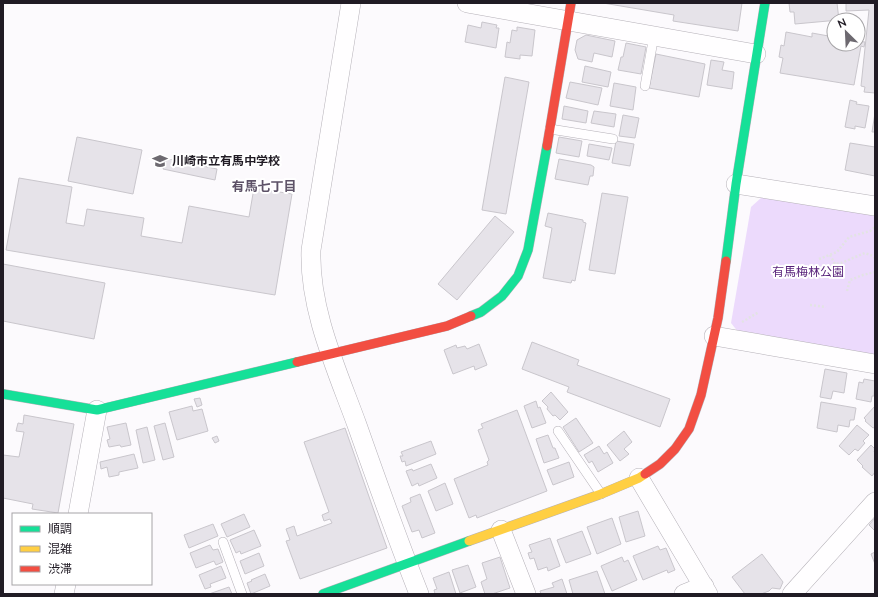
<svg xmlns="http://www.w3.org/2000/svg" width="878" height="597" font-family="'Nunito Sans','Noto Sans JP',sans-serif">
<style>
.green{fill:#ecdafc}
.building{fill:#e6e3e9;stroke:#c9c6cc}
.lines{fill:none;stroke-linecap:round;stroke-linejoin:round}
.lane-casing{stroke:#b5b1b8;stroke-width:10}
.street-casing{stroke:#b5b1b8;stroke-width:20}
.fast-casing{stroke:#b5b1b8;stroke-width:10}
.slow-casing{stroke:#b5b1b8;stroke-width:10}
.jam-casing{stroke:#b5b1b8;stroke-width:10}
.path{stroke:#e3e3e4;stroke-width:2.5;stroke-dasharray:2 2;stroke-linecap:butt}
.lane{stroke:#fffeff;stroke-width:9}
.street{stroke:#fffeff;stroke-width:19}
.fast{stroke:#16e098;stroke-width:9}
.slow{stroke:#ffcf43;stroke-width:9}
.jam{stroke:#f24e42;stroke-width:9}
.labels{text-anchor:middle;stroke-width:4;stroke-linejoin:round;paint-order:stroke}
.poi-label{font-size:12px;font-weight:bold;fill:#201b24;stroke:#fff;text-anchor:start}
.park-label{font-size:12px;fill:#551e78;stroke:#fff}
.neighbourhood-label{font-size:13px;font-weight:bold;fill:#5d5267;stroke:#fff}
</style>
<rect width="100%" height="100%" fill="#fcfafd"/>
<!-- green -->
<path class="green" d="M762 197 875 214V358L739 333 731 323 751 207Z"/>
<!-- building -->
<path class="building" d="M603 3H742L738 31 673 21 674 15Z
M789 3H837L839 20 795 24 794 12H790Z
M846 3H875V93L864 92 865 87 861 86 869 10 846 11Z
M482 22 497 25 496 28H499L496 48 465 42 468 25 481 28Z
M517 27 535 30 532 56 520 55V59L505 57 507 42 510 43 512 30 517 31Z
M786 32 812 37V33L834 37V44H858V41L865 42 864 47 861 46 854 85 780 73 783 58 779 57 781 45 784 46Z
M586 35 615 41 612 57 594 53 592 62 578 59 575 50 577 40Z
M626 43 646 47 641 74 618 70 621 57H623Z
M656 54 705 64 699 97 649 88Z
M711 60 724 62 722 70 734 72 732 89 707 85Z
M585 66 611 72 608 87 582 82Z
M505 77 529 82 506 214 482 210Z
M570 82 602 88 598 105 566 98Z
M614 83 636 87 633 110 610 106Z
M850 100 857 102 856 104 869 106 865 128 855 126V129L845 127Z
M564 106 588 111 586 123 562 119Z
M594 111 616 114 614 127 591 123Z
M875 113V132H872Z
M623 115 639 118 635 138 619 136Z
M77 137 142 150 133 194 68 181Z
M559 137 582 141 579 157 556 153Z
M616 141 634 144 630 166 612 163Z
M850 143 875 147V176L845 170Z
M589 144 612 148 609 160 587 156Z
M165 158 217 169 215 180 163 169Z
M559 159 591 165 594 167 593 176H590L588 185 555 179Z
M19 178 72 187 66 223 84 226 87 209 144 218 141 236 182 243 189 206 249 217 254 188 292 194 275 295 6 250Z
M602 193 628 197 615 274 589 270Z
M548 213 583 220V222L586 223 575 281 572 280 571 283 543 278 552 228 545 226Z
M495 216 514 232 457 300 438 284Z
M3 264 105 283 94 339 3 321Z
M532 342 579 360 577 365 670 399 660 427 567 392 569 387 522 369Z
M479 344 487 365 475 370 474 366 453 374 444 350 456 345 457 348 465 346 467 349Z
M825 369 847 373 844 393 833 391 831 399 820 397Z
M864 379 875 381 874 396H872L871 402 856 399 859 382 863 383Z
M551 392 568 412 560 420 555 415 553 416 547 409 548 407 542 401Z
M200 398 202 405 197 407 194 399Z
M536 401 538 408 540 407 546 423 532 428 524 406Z
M821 402 856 408 854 420H850L849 427 838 425 837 432 817 428Z
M192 406 193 411 202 409 208 431 177 440 169 412Z
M875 406V427L873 428 865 421 866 420 864 418Z
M517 410 547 491 477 518 476 515 469 518 454 479 488 465 487 462 489 460 478 430 483 428 481 424Z
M24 415 74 424 58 513 32 509 33 504 3 498V455L19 457 24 432 16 431 18 423 23 424Z
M576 418 593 443 579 452 563 427Z
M126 423 131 445 121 447 120 445 109 447 107 440 110 439 107 427Z
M165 423 174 457 163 460 154 426Z
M857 425 869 435 863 441 865 443 858 451 855 449 849 455 839 446Z
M147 427 155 460 143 463 136 430Z
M345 428 387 548 300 579 286 541 290 540 286 529 294 526 297 536 332 523 330 519 324 521 322 515 329 512 304 442Z
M624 431 632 442 624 449 629 454 620 461 607 445Z
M548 435 553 448H555L559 458 544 463 536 439Z
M217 436 219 441 215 443 212 438Z
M431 441 436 454 406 466 405 461 402 462 400 456H403L401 452Z
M871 445 875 449 874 452 875 453V472L872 476 862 467 863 466 857 460Z
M599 446 604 454 607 452 613 463 598 472 592 461 589 463 584 455Z
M134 454 138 468 119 472V475L109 477 107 467 101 469 100 462Z
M569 462 574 477 553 485 547 470Z
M431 464 437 478 419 486 418 483 412 486 406 471 412 469 413 471Z
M445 483 453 504 436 511 428 491Z
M420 494 435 533 422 538 419 530 412 532 402 506 411 502 410 498Z
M638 511 645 536 626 542 619 517Z
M244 514 250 527 227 537 221 524Z
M612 518 621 544 597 554 587 527Z
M875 518V531L869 525Z
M213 524 218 536 189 548 184 535Z
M254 530 261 546 241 554 240 551 236 553 230 540Z
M582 531 591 554 566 563 557 540Z
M550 538 560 566 548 571 547 567 538 570 534 558 530 559 528 553 532 552 529 545Z
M210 545 213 550 218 549 223 562 216 565 214 561 196 568 190 553Z
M658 546 660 550 666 548 675 570 668 573 667 570 643 580 633 556Z
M875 552V564L871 554Z
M259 553 264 566 245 574 240 561Z
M762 554 783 582 780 589 772 588 769 591 761 594H745L732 577Z
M500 557 510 588 492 594H485L481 582 487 579 482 563Z
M622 557 624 562 628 560 637 580 612 591 601 566Z
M468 565 476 587 460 593 452 570Z
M221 566 226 578 210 584 211 587 205 589 199 575Z
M597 571 605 594H573L569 580Z
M449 572 456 594H435L434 590 437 589 433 578Z
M265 574 270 586 251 594 247 583 252 581 251 580Z
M562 579 567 594H541L540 591 554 587 552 583Z
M229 587 232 594H209Z"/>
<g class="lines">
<!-- lane casing -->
<g class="lane-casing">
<path id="lane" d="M645 86 654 35
M550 129 613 139
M558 431 601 494
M223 542 242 594"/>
</g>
<!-- street casing -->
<g class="street-casing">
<path id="street" d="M351 3 311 250C309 310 337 370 357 425 377 482 397 538 419 594
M467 3 756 54
M736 184 875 206
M714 336 875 364
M639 478 708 594
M78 514 97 410
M501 530 526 594
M64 594 66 584
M684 594 704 586
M792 594 875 502"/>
</g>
<!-- fast casing -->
<g class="fast-casing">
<path id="fast" d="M726 261 736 184 765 3
M471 316 481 312 502 296 518 276 528 250 547 146
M3 394 97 410 297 362
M323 594 469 541"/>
</g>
<!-- slow casing -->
<g class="slow-casing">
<path id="slow" d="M469 541 601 494 639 478 645 474"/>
</g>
<!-- jam casing -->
<g class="jam-casing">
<path id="jam" d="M547 146 571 3
M297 362 447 326 471 316
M645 474 660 464 675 449 689 429 701 395 718 318 726 261"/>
</g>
<!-- path -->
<path class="path" d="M830 255 835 264 841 263 865 253 873 256 875 258
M819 259 837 252 849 237 870 231 875 227
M847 291 850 280 863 275 875 272
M810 305 826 307
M742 322 759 312"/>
<!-- lane -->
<use href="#lane" class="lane"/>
<!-- street -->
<use href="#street" class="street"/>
<!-- fast -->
<use href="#fast" class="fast"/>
<!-- slow -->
<use href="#slow" class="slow"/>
<!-- jam -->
<use href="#jam" class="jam"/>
</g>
<!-- icons -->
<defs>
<g id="school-bare" transform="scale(1.2)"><path d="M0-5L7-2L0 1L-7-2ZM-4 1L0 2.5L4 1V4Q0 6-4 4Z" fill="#6d6970" stroke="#fff" stroke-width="2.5" paint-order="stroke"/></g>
</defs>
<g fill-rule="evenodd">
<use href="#school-bare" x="160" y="161"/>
</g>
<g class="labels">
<!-- poi labels -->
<g class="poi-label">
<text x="172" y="165">川崎市立有馬中学校</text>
</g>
<!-- park labels -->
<g class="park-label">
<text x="808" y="276">有馬梅林公園</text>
</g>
<!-- neighbourhood labels -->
<g class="neighbourhood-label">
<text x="264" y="191">有馬七丁目</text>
</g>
</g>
<!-- border -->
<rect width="878" height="597" fill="none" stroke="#201b24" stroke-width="8"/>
<!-- legend -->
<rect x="12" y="513" width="140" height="72" fill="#ffffff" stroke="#a6a4a7"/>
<rect x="20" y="526" width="20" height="6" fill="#16e098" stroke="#a6a4a7"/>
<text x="48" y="533" font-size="12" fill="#201b24">順調</text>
<rect x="20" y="546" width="20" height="6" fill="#ffcf43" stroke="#a6a4a7"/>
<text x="48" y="553" font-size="12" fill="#201b24">混雑</text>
<rect x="20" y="566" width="20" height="6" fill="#f24e42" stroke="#a6a4a7"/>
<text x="48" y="573" font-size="12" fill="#201b24">渋滞</text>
<!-- north arrow -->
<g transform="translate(846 32) rotate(336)"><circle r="19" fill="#ffffff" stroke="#a6a4a7"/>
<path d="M0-3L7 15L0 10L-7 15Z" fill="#6d6970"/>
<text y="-6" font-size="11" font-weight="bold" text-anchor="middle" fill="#201b24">N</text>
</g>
</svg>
